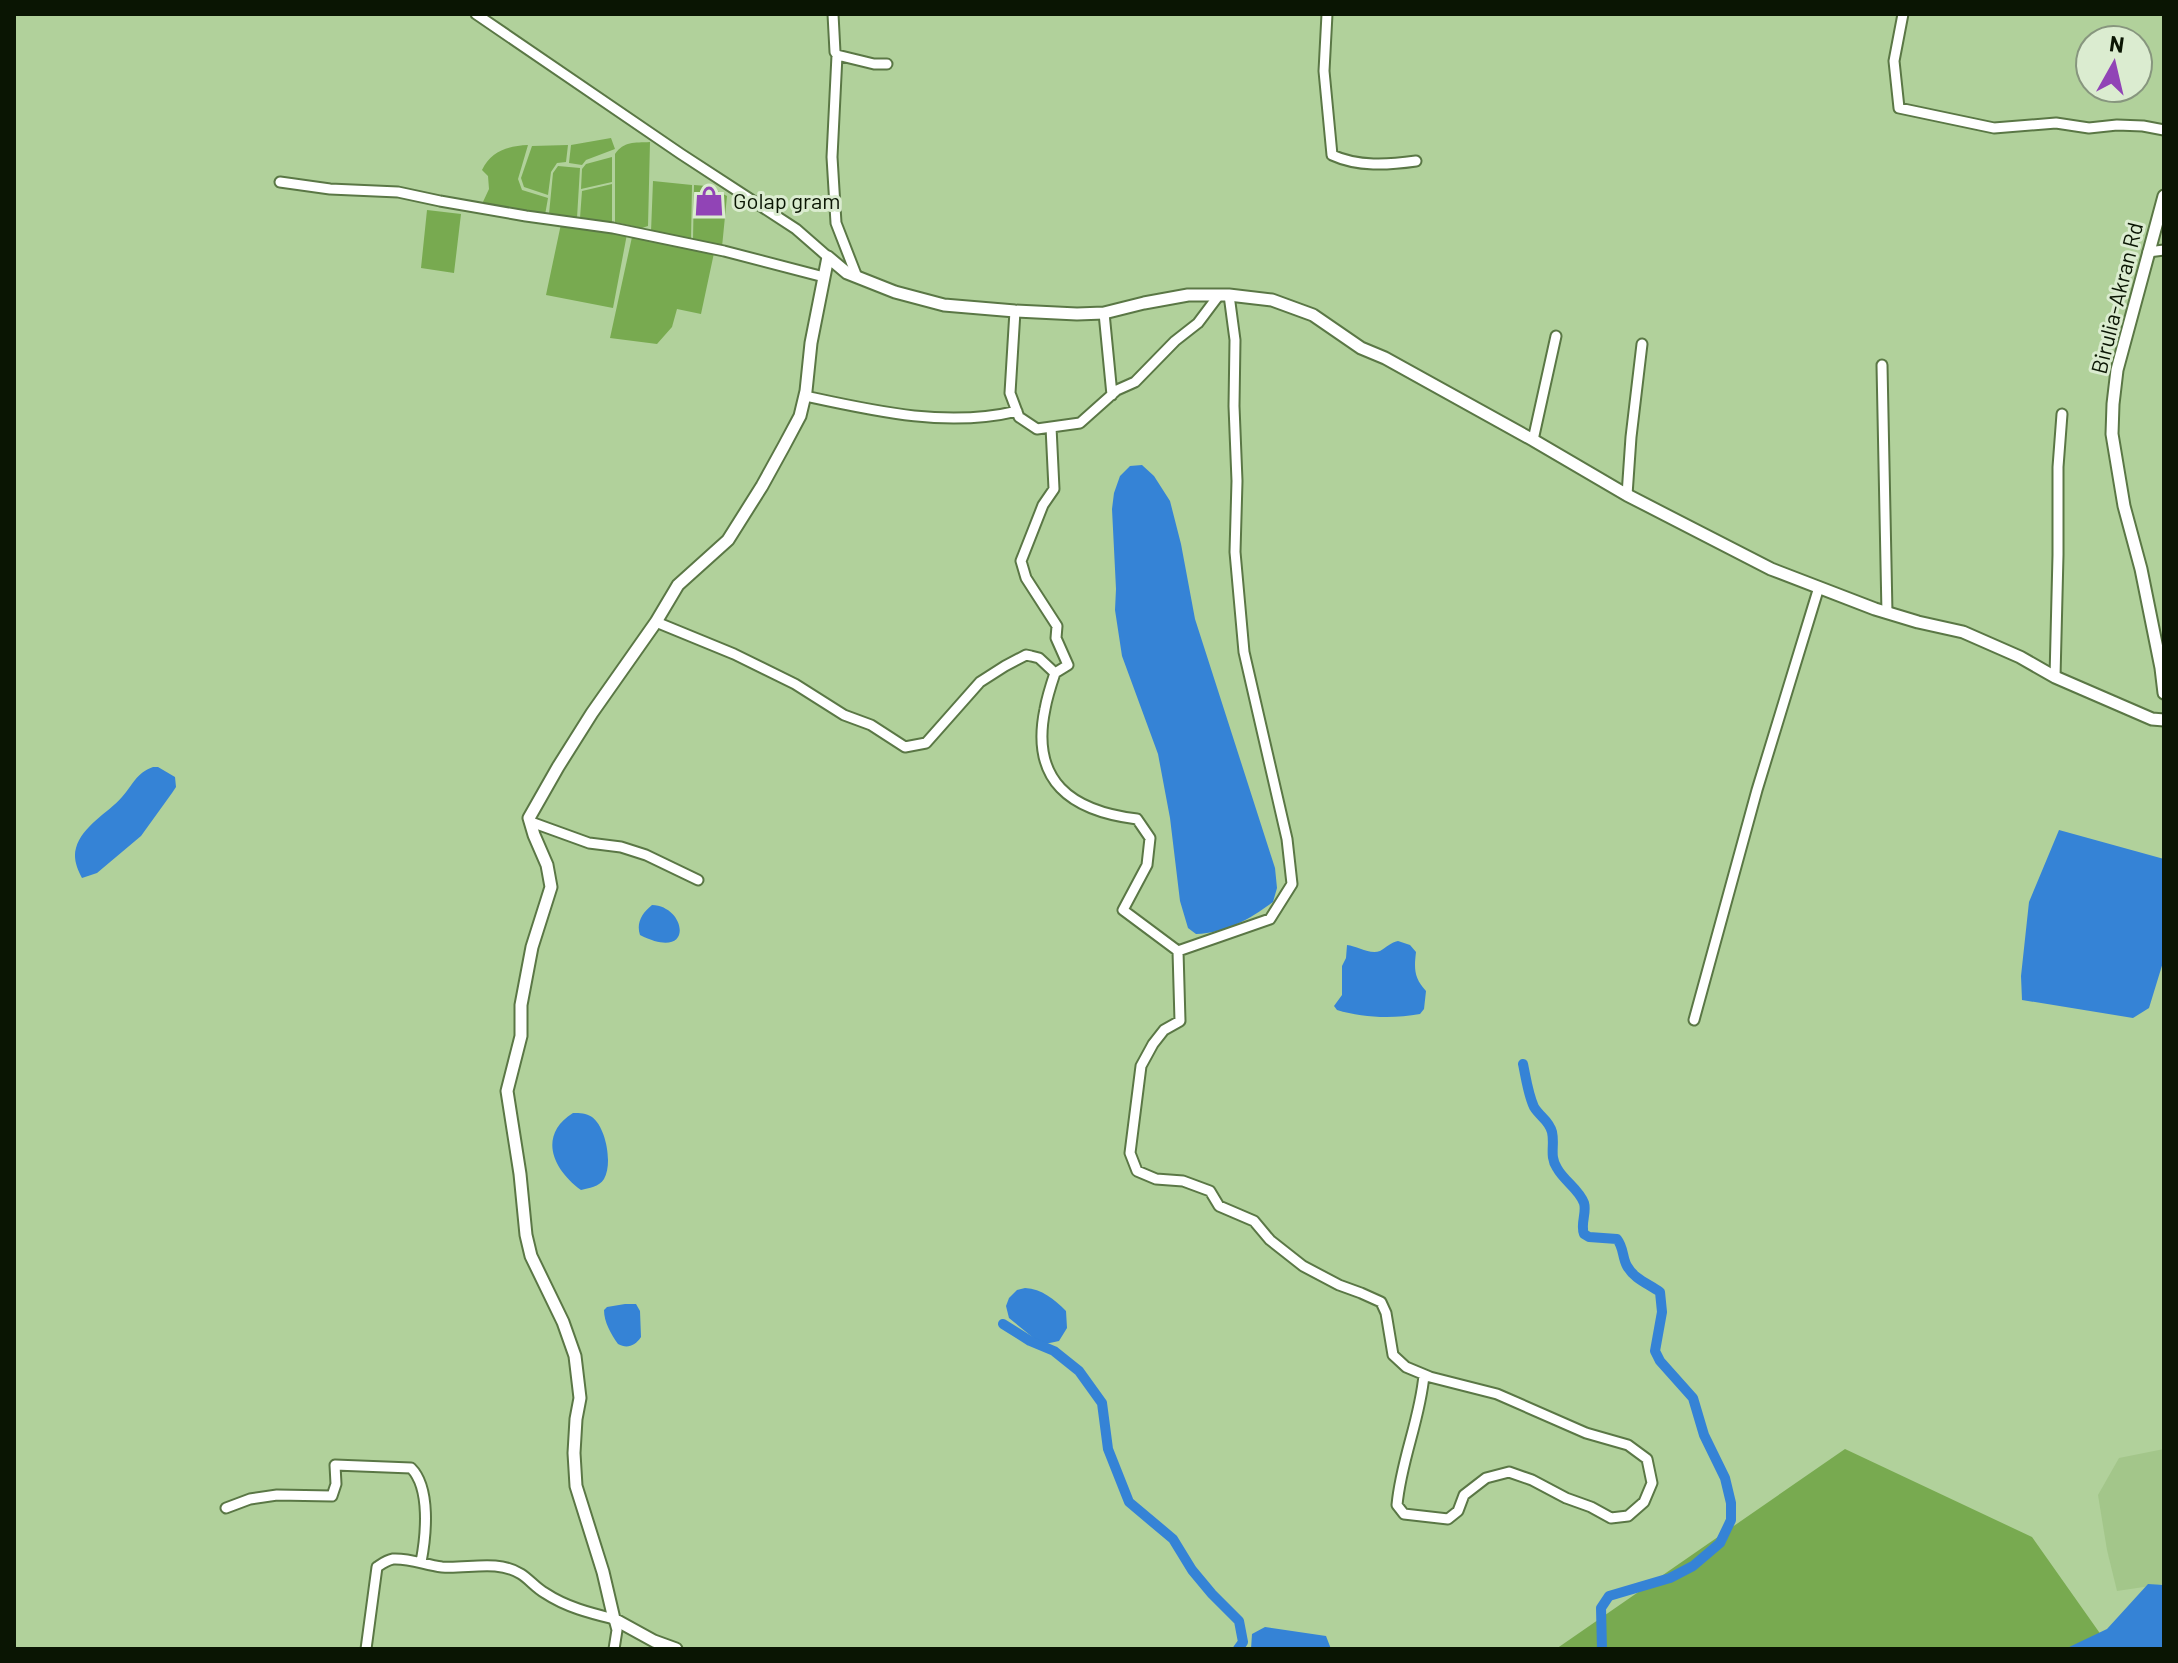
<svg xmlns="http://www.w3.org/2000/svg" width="2178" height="1663" font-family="Barlow,sans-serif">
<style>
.built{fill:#a3c68a}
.green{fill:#78aa50}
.water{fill:#3583d6}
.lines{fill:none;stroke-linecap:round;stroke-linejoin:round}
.canal{stroke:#3583d6;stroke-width:10}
.minor-casing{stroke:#5a7745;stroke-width:13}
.tertiary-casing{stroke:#5a7745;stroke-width:15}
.minor{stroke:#fff;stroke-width:9}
.tertiary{stroke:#fff;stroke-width:11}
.labels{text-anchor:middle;stroke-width:6;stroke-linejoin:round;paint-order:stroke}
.poi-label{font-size:22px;fill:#0a1503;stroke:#dbecd0;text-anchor:start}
.street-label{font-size:22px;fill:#0a1503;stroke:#dbecd0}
</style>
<rect width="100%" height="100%" fill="#b1d19b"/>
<!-- built -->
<path class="built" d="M2164 1449V1584L2117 1591 2107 1550 2098 1495 2119 1458Z"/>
<!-- green -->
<path class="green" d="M611 138 615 149 586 160 582 165 569 163 571 145Z
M650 142 648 226 642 228 615 222V154C624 141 634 143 650 142Z
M528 145 518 179 522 190 548 198 545 215 482 204 489 189 488 176 482 170C491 151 508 146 528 145Z
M568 145 566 162 557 163 551 172 548 195 524 187 521 178 532 146Z
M612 157V182L581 189 582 169 586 164Z
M558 166 580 168 577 218 549 214 553 173Z
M653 181 692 185 691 240 651 232Z
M612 184V222L580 218 582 191Z
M694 185 707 186 727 196 722 247 693 240Z
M427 210 461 214 454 273 421 268Z
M561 224 627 234 613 308 546 295Z
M632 237 714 253 701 314 677 309 672 327 657 344 610 338Z
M1845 1449 2032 1537 2111 1649H1556Z"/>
<!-- water -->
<path class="water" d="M1142 465 1154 476 1170 501 1181 544 1195 619 1275 868 1277 888 1273 902C1250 919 1226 933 1196 934L1188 928 1180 901 1170 818 1158 754 1122 656 1115 610 1116 589 1112 509 1114 493 1120 476 1130 466Z
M153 767H158L175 777 176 787 172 793 141 836 97 873 82 878C77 869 73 858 76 848 82 826 108 813 122 797 133 785 136 773 153 767Z
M2059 830 2164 859V959L2149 1008 2133 1018 2022 1000 2021 976 2029 902Z
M652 905C687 906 695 963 640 935 636 923 642 913 652 905Z
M1398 941 1410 945 1416 952C1414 969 1414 978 1426 991L1424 1009 1420 1014C1393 1019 1363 1018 1337 1010L1334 1006 1342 995V966L1346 958 1347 945C1357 946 1370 955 1380 951 1387 947 1390 943 1398 941Z
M573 1113C580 1113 586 1113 592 1117 606 1127 613 1164 604 1179 599 1187 589 1188 581 1190 552 1169 538 1135 573 1113Z
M1025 1288C1042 1289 1054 1299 1066 1311L1067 1328 1059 1341 1045 1344 1036 1340 1009 1318 1006 1306 1009 1298 1017 1290Z
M625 1304H636L640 1311 641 1337C635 1346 627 1349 618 1344 611 1334 604 1322 604 1310L607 1307Z
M2148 1584 2164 1585V1649H2065L2107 1629Z
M1265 1627 1326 1636 1331 1649H1251L1252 1634Z"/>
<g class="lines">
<!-- canal -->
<path class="canal" d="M1523 1064C1526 1078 1528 1094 1534 1107 1540 1117 1549 1120 1552 1132 1555 1145 1549 1156 1557 1168 1564 1181 1579 1189 1584 1203 1587 1213 1580 1224 1584 1234L1589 1237 1617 1239C1624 1248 1622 1257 1627 1266 1634 1279 1649 1284 1660 1292L1662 1312 1655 1351 1660 1361 1693 1398 1704 1435 1725 1478 1731 1503V1520L1720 1543 1693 1566 1670 1578 1609 1596 1601 1608 1602 1649
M1003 1324 1030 1341 1054 1351 1079 1371 1102 1403 1108 1449 1129 1502 1173 1539 1192 1570 1212 1594 1239 1621 1243 1642 1238 1649"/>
<!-- minor casing -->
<g class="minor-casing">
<path id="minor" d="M476 14 681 154 796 229 828 257
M833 14 835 52 837 55 874 64H887
M1327 14 1324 71 1332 155C1358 167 1388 165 1416 161
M1903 14 1894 61 1899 108 1994 128 2056 123 2089 128 2117 125 2143 126 2164 130
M837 55 832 157 836 223 857 277
M280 182 330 189 398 192 440 201 526 216 613 228 724 251 824 277
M2148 252 2164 250
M1229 295 1235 340 1234 406 1237 481 1235 552 1244 652 1287 839 1292 884 1270 919 1178 951 1180 1021 1164 1030 1153 1044 1141 1066 1130 1153 1137 1171 1156 1179 1183 1181 1210 1191 1219 1206 1254 1221 1270 1240 1303 1266 1339 1285 1361 1293 1381 1302 1386 1313 1393 1355 1406 1367 1430 1377 1497 1394 1586 1433 1628 1445 1647 1459 1652 1483 1644 1502 1628 1516 1611 1518 1591 1507 1566 1498 1532 1480 1509 1472 1486 1478 1464 1495 1458 1511 1448 1519 1404 1514 1397 1505C1401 1460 1420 1420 1424 1375
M1015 311 1010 393 1019 417 1037 429 1080 423 1117 390 1135 382 1175 341 1198 323 1219 295
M1104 313 1112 395
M1882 365 1887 613
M805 396C874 411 947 428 1017 411
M1051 427 1054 489 1043 505 1021 561 1026 578 1057 626 1056 638 1068 665 1055 673
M1533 440 1556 336
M1627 495 1631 437 1642 344
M656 622 734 654 795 684 844 715 871 725 905 747 926 743 980 682 1005 666 1026 655 1031 656 1039 658 1055 673C1051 685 1047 697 1045 709 1030 781 1071 811 1137 819L1150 838 1147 865 1123 910 1178 951
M2055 677 2058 555V467L2062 414
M531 822 589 843 621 847 646 855 698 880
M1694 1020 1757 790 1819 587
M226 1508 250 1499 277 1495 332 1496 336 1484 335 1465 411 1468C431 1488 426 1536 421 1562
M366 1649 377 1567C383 1563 387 1560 393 1559 410 1558 425 1565 442 1567 468 1569 497 1559 521 1574 529 1579 536 1588 545 1593 566 1607 590 1613 614 1619L617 1630 614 1649"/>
</g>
<!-- tertiary casing -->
<g class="tertiary-casing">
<path id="tertiary" d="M2164 196 2117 370 2113 404 2112 434 2124 506 2141 569 2161 668 2164 693
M676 1649 654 1641 614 1619 603 1572 576 1486 574 1453 576 1419 580 1398 575 1356 563 1322 531 1256 526 1235 520 1174 507 1091 521 1036V1005L532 947 551 887 547 865 534 835 529 818 558 767 592 713 656 622 678 585 728 540 762 486 784 446 800 416 806 391 811 343 828 257 847 273 895 292 944 305 1015 311 1077 314 1104 313 1144 303 1188 295H1229L1272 300 1313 315 1361 348 1385 358 1533 440 1627 495 1771 569 1875 609 1918 622 1963 632 2020 657 2055 677 2152 719 2164 720"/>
</g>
<!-- minor -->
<use href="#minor" class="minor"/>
<!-- tertiary -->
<use href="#tertiary" class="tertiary"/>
</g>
<!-- icons -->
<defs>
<g id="shop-bare" transform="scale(2.4)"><path d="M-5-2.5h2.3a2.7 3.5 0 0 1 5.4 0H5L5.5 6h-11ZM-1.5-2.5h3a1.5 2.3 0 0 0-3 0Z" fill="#9144b6" stroke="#dbecd0" stroke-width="2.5" paint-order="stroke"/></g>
</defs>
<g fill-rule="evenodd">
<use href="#shop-bare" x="709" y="201"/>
</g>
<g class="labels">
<!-- poi labels -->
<g class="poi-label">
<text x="733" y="209">Golap gram</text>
</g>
<!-- street labels -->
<g class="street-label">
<text transform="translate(2117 298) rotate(-76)" y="8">Birulia-Akran Rd</text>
</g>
</g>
<!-- border -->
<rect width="2178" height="1663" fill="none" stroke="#0a1503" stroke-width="32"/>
<!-- north arrow -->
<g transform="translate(2114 64) rotate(8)"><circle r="38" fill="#dbecd0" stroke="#87967e" stroke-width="2"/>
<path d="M0-6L14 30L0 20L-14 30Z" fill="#9144b6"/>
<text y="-12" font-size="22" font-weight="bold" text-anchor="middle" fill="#0a1503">N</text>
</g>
</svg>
